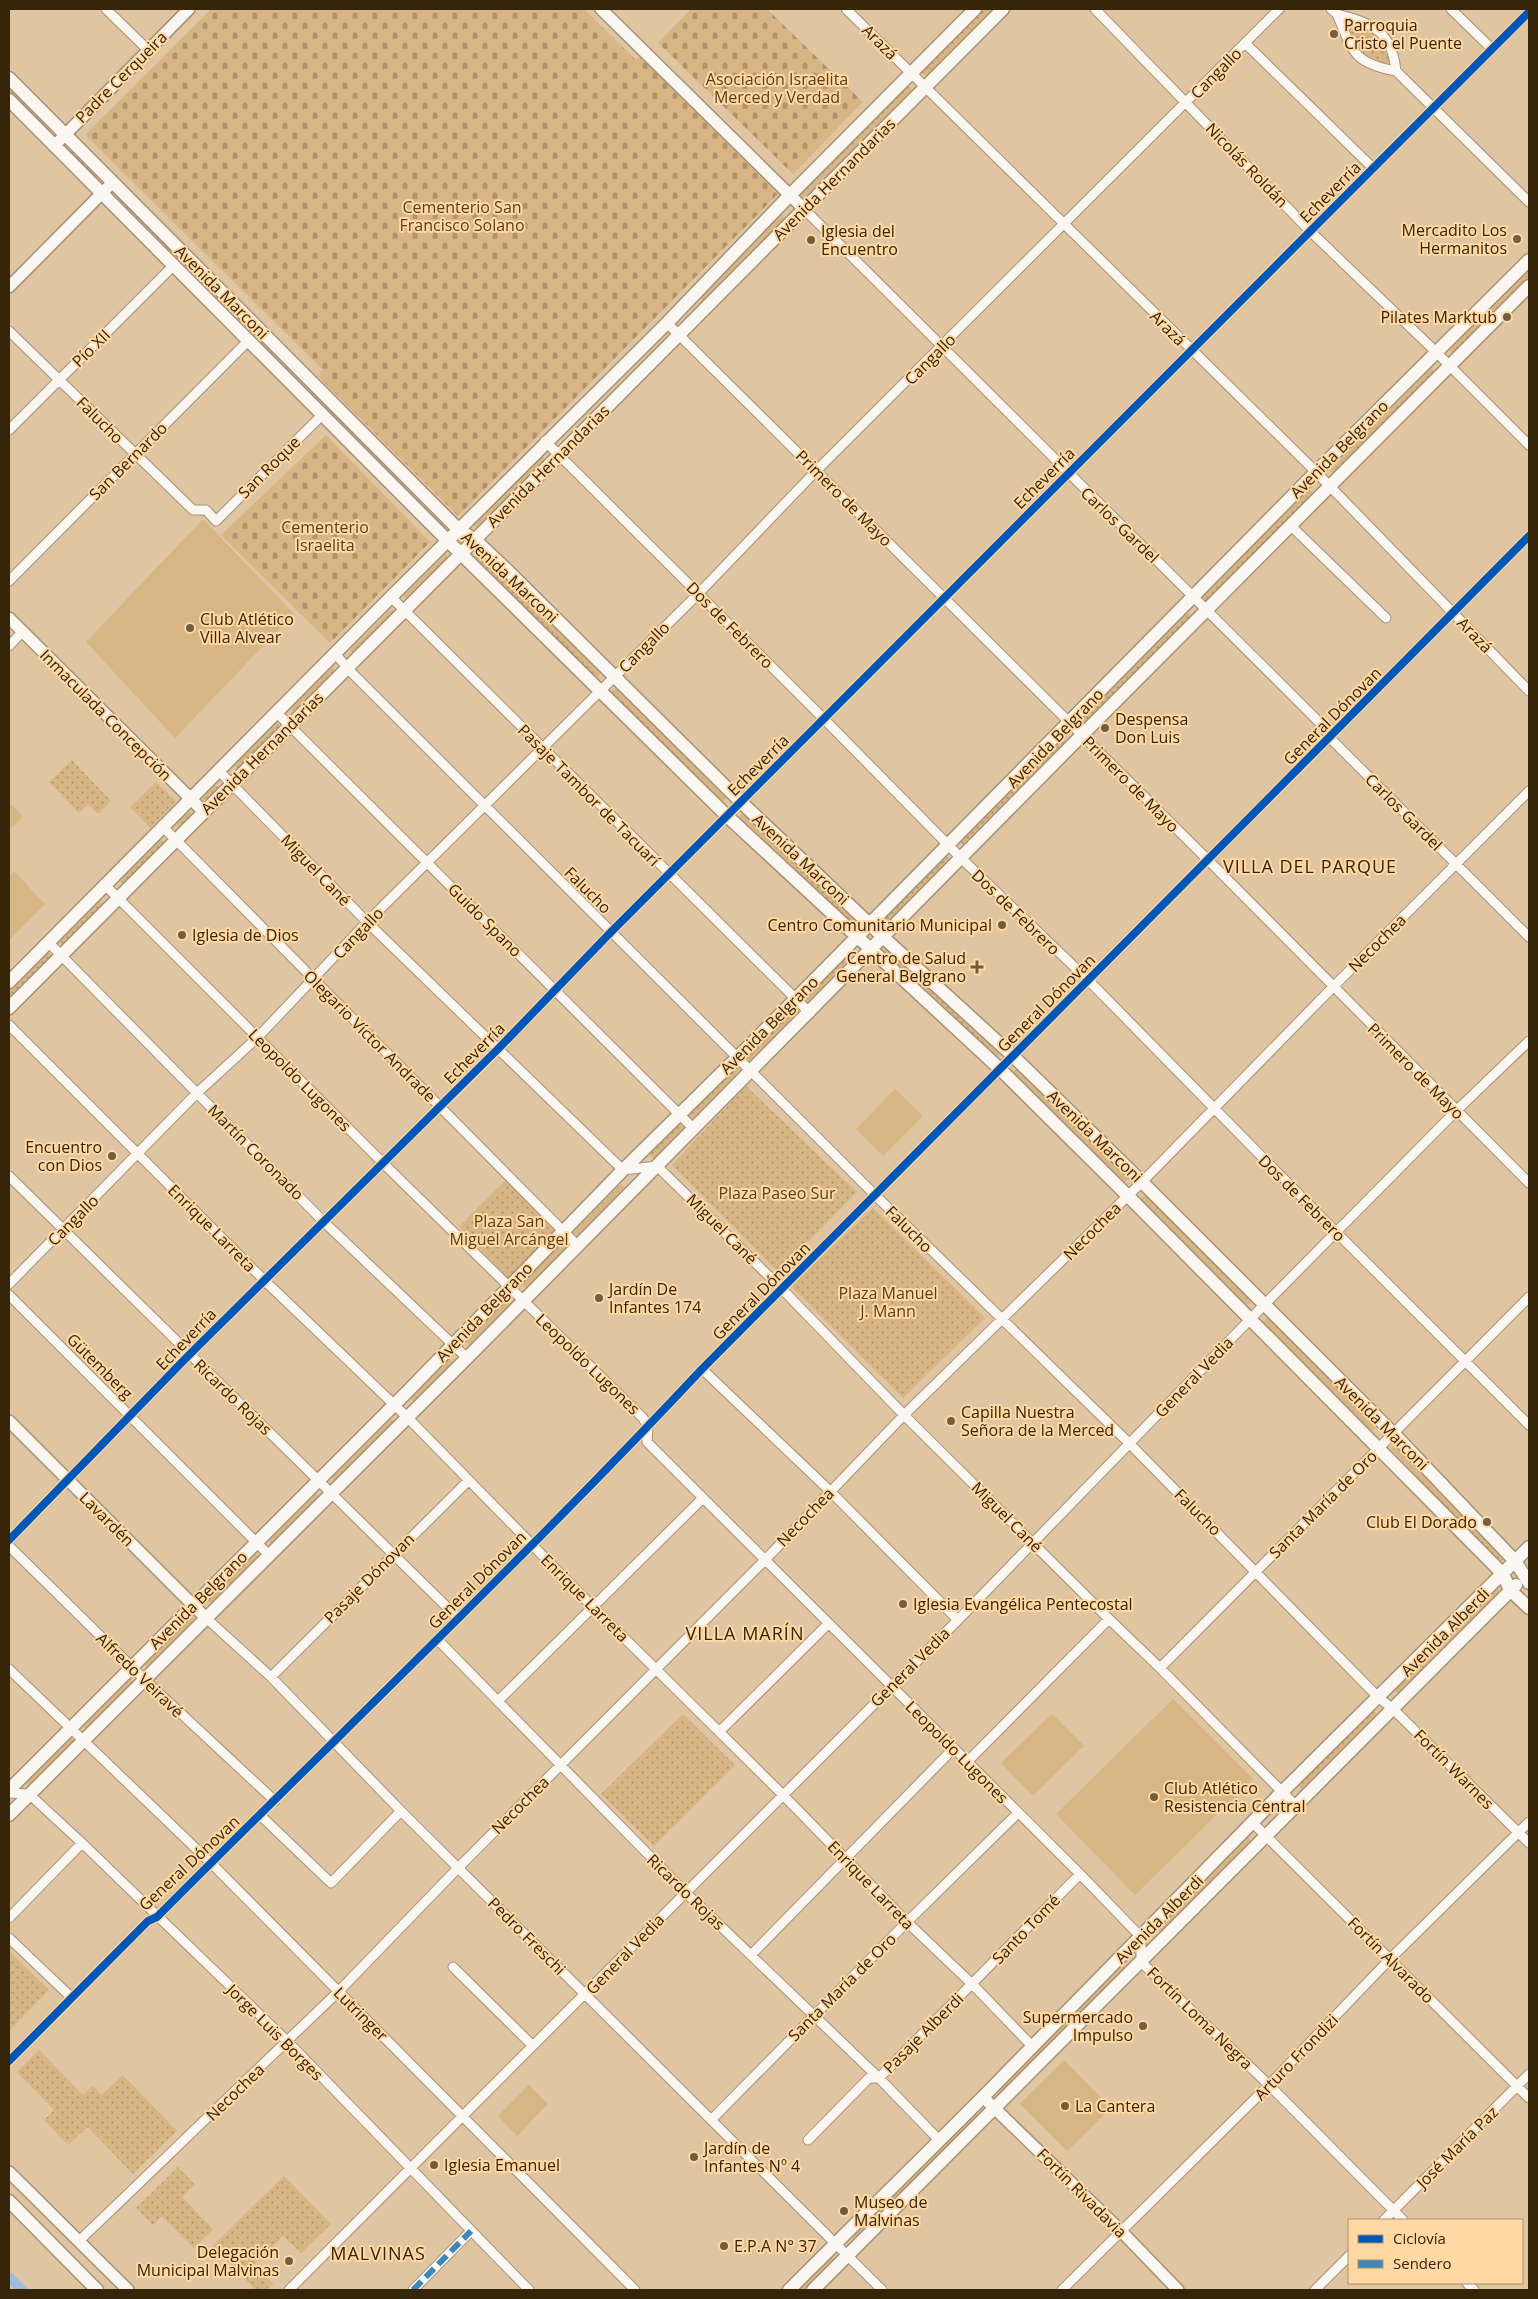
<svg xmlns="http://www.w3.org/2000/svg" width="1538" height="2299" font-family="'Open Sans',sans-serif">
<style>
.grass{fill:url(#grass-dots)}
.cemetery{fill:url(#cemetery-stones)}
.pitch{fill:#d8b585}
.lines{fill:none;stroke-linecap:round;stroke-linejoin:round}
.canal{stroke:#a1bbdb;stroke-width:10}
.minor-casing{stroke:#a59174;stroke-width:11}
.tertiary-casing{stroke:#a59174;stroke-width:14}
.secondary-casing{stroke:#a59174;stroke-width:15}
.minor{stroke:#faf6f1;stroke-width:9}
.tertiary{stroke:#faf6f1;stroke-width:11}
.secondary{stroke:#faf6f1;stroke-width:12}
.quiet{stroke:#3d88ba;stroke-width:6;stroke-dasharray:12 6;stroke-linecap:butt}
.cycleway-casing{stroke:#ffd8a4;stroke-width:11}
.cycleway{stroke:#0057b8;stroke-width:8}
.poi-dot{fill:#725d3e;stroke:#ffd8a4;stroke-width:2}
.labels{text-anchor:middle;stroke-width:4;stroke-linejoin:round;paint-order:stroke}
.poi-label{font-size:16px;fill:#372509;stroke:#ffd8a4;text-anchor:start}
.street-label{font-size:16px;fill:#372509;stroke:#ffd8a4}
.park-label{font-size:16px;fill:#59401b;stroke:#ffd8a4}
.neighbourhood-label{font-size:18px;letter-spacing:1px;fill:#372509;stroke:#ffd8a4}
</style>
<defs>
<pattern id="grass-dots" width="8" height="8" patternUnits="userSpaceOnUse" patternTransform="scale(1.25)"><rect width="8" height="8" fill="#d8b585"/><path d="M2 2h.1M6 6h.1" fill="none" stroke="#b0936b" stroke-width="1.8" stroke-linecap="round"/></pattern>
<pattern id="cemetery-stones" width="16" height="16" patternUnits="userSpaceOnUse" patternTransform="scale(1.25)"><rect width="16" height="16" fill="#d8b585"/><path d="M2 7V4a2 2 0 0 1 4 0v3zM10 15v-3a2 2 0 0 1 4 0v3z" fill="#b0936b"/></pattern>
</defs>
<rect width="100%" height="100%" fill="#dfc5a1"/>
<!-- grass -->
<path class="grass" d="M983 9H995L927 77 920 71Z
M1358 24C1375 33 1387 41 1390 62 1367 66 1352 47 1349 26Z
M906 83 912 90 804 199 798 193Z
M9 87 48 125 43 129 9 95Z
M73 149 100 173 95 178 69 153Z
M121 199 448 525 444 529 117 203Z
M780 213 786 219 702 301 697 296Z
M1529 268V276L1453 353 1448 349Z
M1431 368 1437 373 1336 475 1330 470Z
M540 454 548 462 479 530 471 522Z
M1309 489 1313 493 1206 602 1201 597Z
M479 551 602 672 595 679 472 558Z
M446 554 448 557 405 599 403 596Z
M392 609 397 614 354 655 350 650Z
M1187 612 1193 617 1085 725 1080 720Z
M332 667 337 672 295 713 290 708Z
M617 687 729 796 721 803 610 694Z
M277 723 282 728 239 769 234 765Z
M1062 737 1067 743 965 846 959 841Z
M72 760 111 801 98 814 88 804 79 813 49 782Z
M156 782 176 801 150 828 130 807Z
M214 784 219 788 205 801 201 796Z
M188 810 192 815 179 828 174 823Z
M744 811 858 918 852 924 738 818Z
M160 838 164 843 123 884 119 880Z
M945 855 951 861 885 927 879 922Z
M98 900 103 904 62 946 57 941Z
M888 944 1002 1051 995 1058 881 952Z
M48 952 52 956 11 998 9 991Z
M849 952 855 957 807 1005 801 1000Z
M793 1008 800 1014 751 1062 745 1056Z
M735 1065 741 1071 692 1120 686 1114Z
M1017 1068 1129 1178 1123 1184 1012 1073Z
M746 1086 857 1192 778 1272 672 1165Z
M680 1122 686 1128 655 1160 649 1154Z
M506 1180 557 1231 509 1279 459 1227Z
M621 1184 628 1190 579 1238 573 1233Z
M1145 1194 1253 1300 1246 1306 1139 1200Z
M873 1208 985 1318 903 1398 791 1286Z
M564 1242 568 1247 526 1288 521 1283Z
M504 1299 510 1304 469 1345 465 1341Z
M1269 1316 1377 1426 1371 1432 1263 1322Z
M448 1358 453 1362 415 1401H413L410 1396Z
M388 1417 394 1422 335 1480H333L331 1476Z
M1396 1444 1505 1559 1500 1563 1391 1449Z
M314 1492 319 1497 272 1544 266 1539Z
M254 1552 259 1557 212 1604 207 1599Z
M1496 1587 1500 1592 1399 1695 1394 1690Z
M191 1616 196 1621 149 1669 144 1663Z
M130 1678 135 1683 87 1730 82 1725Z
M1373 1710 1378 1715 1302 1789 1297 1784Z
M683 1714 735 1765 654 1846 601 1794Z
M70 1737 75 1742 31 1787 26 1781Z
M1248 1838 1253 1842 1162 1934 1157 1928Z
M9 1951 49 1990 9 2031Z
M1122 1964 1127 1968 1002 2093 997 2089Z
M39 2050 83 2095 93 2086 102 2095 123 2075 177 2131 133 2174 88 2127 68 2145 44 2120 54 2110 17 2072Z
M975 2112 979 2116 854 2241 850 2236Z
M178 2167 195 2185 182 2197 213 2229 194 2248 162 2216 153 2225 136 2208Z
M284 2176 331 2224 301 2253 283 2236 254 2265 273 2284 266 2290H256L212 2246Z
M832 2257 836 2261 807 2290H799Z"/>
<!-- cemetery -->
<path class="cemetery" d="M211 9H584L636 60 640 56 778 194 458 516 318 376 323 370 85 135Z
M691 9H767L863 102 793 174 658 43Z
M326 435 430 542 330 643 221 535Z"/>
<!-- pitch -->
<path class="pitch" d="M203 519 294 614 175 738 86 642Z
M9 802 23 817 9 830Z
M14 871 45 904 9 940V876Z
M895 1089 923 1116 883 1156 856 1129Z
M1173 1699 1253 1779 1135 1895 1056 1814Z
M1052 1714 1084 1746 1033 1796 1001 1763Z
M1064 2060 1111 2108 1067 2151 1020 2104Z
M529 2085 548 2104 517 2136 498 2116Z"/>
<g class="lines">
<!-- canal -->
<path class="canal" d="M9 2277 22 2290"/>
<!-- minor casing -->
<g class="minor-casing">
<path id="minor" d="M106 9 148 50
M846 9 1316 472 1529 691
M1095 9 1310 231 1436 352 1529 445
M1331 9 1337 14C1353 52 1353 63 1396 71L1529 202
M1451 9 1492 49
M1337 14C1372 23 1392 31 1396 71
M1246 44 1373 168
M804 209 1324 727 1330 738 1529 937
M667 323 1208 860 1529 1183
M9 331 193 510H206L216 521 323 414
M9 430 173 266
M545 441 824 719 961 858 1088 980 1336 1232 1529 1425
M1290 525 1386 618
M9 581 248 341
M391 597 810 1013
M9 646 23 631
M335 653 347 668 875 1195 1130 1444 1378 1697 1393 1709 1529 1843
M276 712 693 1128
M219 771 367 922 623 1170 657 1166 782 1289 904 1415 1109 1619 1160 1668 1296 1806
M163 827 578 1246
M104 884 383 1163 643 1418 648 1427 647 1442 1080 1874 1141 1937V1962L1269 2085 1403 2220
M48 942 323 1221 467 1358
M9 1025 264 1280 407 1417 593 1607 783 1795 907 1922 972 1984 1032 2046
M9 1176 458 1618
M9 1284 197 1093 258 1037 367 922 698 594 816 471 1279 9
M9 1295 269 1555
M702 1369 830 1491 958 1620
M9 1540 189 1355 499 1048 611 932 1529 12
M9 1546 144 1679 275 1801
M205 1617 271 1677 401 1811 882 2290
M438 1640 685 1892 879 2078 938 2139
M1160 1668 1529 1297
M9 1669 211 1863 635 2290
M271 1677 468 1481
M498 1701 703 1498
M719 1732 828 1624
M968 1761 1109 1619
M9 1793 29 1794 82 1843 288 2042 529 2290
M260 1815 331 1883 401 1811
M1253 1823 1529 2098
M9 1918 82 1843
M9 1938 71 1997
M751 1955 954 1748
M453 1967 532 2045
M9 2061 148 1921 157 1917C339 1734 526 1557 702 1369L1529 536
M711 2120 907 1922 1018 1813
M808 2140 869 2078H879L1080 1874
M1384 2220 1529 2074
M79 2241 339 1991 458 1868 764 1561 904 1415 1142 1182 1333 987 1529 791
M1467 2283 1474 2290
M289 2290 958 1620 1264 1305 1456 1111 1529 1041
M413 2290 471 2231
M1062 2290 1269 2085 1390 1959 1529 1822
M1315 2290 1349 2256"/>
</g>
<!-- tertiary casing -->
<g class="tertiary-casing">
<path id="tertiary" d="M601 9 804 209
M54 146 189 9
M9 287 113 182
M9 618 204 812
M9 1421 205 1617
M983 2097 1122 2232 1178 2290
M9 2172 128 2290"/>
</g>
<!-- secondary casing -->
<g class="secondary-casing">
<path id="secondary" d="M9 78 458 529 475 540 507 570 741 802 883 937 1013 1056 1142 1182 1393 1433 1515 1561 1529 1583
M9 100 449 542 727 816 1000 1069 1128 1196 1503 1574 1510 1590 1529 1608
M9 982 391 597 667 323 791 194 975 9
M9 1008 1003 9
M9 1790 408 1391 623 1170 754 1041 1316 472 1529 260
M9 1815 467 1358 1082 735 1529 286
M9 2201 97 2290
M789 2290 983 2097 1282 1792 1529 1547
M813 2290 1516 1585"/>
</g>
<!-- minor -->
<use href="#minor" class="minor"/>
<!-- tertiary -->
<use href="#tertiary" class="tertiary"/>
<!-- secondary -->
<use href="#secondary" class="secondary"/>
<!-- quiet -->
<path class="quiet" d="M413 2290 471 2231"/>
<!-- cycleway casing -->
<g class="cycleway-casing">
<path id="cycleway" d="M9 1540 189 1355 499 1048 611 932 1529 12
M9 2061 148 1921 157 1917C339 1734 526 1557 702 1369L1529 536"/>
</g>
<!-- cycleway -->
<use href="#cycleway" class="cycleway"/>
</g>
<!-- markers -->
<g class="poi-dot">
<circle cx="1334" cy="34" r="5"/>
<circle cx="1517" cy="239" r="5"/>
<circle cx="811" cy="240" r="5"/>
<circle cx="1507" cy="317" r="5"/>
<circle cx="190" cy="628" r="5"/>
<circle cx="1105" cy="728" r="5"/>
<circle cx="1002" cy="925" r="5"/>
<circle cx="182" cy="935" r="5"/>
<path d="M974.5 959.5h5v5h5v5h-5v5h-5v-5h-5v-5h5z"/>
<circle cx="112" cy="1156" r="5"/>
<circle cx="599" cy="1298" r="5"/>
<circle cx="951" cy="1421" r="5"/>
<circle cx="1487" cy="1522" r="5"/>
<circle cx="903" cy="1604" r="5"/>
<circle cx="1154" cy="1797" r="5"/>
<circle cx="1143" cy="2026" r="5"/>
<circle cx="1065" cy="2106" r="5"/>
<circle cx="694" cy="2157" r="5"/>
<circle cx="434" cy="2165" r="5"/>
<circle cx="844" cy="2211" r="5"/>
<circle cx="724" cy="2246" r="5"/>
<circle cx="289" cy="2261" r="5"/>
</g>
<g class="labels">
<!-- poi labels -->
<g class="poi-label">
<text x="1344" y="31">Parroquia<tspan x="1344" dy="18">Cristo el Puente</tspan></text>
<text x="1507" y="236" text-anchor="end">Mercadito Los<tspan x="1507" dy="18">Hermanitos</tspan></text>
<text x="821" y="237">Iglesia del<tspan x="821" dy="18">Encuentro</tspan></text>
<text x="1497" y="323" text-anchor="end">Pilates Marktub</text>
<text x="200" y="625">Club Atlético<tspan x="200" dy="18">Villa Alvear</tspan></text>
<text x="1115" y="725">Despensa<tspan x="1115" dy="18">Don Luis</tspan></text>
<text x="992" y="931" text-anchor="end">Centro Comunitario Municipal</text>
<text x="192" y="941">Iglesia de Dios</text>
<text x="966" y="964" text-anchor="end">Centro de Salud<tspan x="966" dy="18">General Belgrano</tspan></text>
<text x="102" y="1153" text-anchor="end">Encuentro<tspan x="102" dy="18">con Dios</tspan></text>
<text x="609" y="1295">Jardín De<tspan x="609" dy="18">Infantes 174</tspan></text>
<text x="961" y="1418">Capilla Nuestra<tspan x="961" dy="18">Señora de la Merced</tspan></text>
<text x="1477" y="1528" text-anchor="end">Club El Dorado</text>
<text x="913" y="1610">Iglesia Evangélica Pentecostal</text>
<text x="1164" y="1794">Club Atlético<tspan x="1164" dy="18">Resistencia Central</tspan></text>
<text x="1133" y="2023" text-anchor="end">Supermercado<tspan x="1133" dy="18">Impulso</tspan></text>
<text x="1075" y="2112">La Cantera</text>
<text x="704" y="2154">Jardín de<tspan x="704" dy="18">Infantes Nº 4</tspan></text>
<text x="444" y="2171">Iglesia Emanuel</text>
<text x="854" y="2208">Museo de<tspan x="854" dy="18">Malvinas</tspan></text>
<text x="734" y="2252">E.P.A N° 37</text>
<text x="279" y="2258" text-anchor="end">Delegación<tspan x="279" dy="18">Municipal Malvinas</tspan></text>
</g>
<!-- street labels -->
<g class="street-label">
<text transform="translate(880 42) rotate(45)" y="6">Arazá</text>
<text transform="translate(1216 73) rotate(-45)" y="6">Cangallo</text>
<text transform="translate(121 77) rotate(-45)" y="6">Padre Cerqueira</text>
<text transform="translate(1247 165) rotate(46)" y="6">Nicolás Roldán</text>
<text transform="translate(834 179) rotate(-45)" y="6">Avenida Hernandarias</text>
<text transform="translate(1330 192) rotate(-45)" y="6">Echeverría</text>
<text transform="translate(222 292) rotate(45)" y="6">Avenida Marconi</text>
<text transform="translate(1168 328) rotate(45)" y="6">Arazá</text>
<text transform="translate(91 348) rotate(-45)" y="6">Pío XII</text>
<text transform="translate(930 359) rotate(-45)" y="6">Cangallo</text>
<text transform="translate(100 420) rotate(45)" y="6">Falucho</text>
<text transform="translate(1339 449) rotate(-45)" y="6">Avenida Belgrano</text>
<text transform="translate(128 461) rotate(-45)" y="6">San Bernardo</text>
<text transform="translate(548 466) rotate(-45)" y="6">Avenida Hernandarias</text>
<text transform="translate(269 467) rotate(-45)" y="6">San Roque</text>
<text transform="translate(1044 478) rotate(-45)" y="6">Echeverría</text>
<text transform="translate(844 498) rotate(45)" y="6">Primero de Mayo</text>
<text transform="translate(1120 525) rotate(44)" y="6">Carlos Gardel</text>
<text transform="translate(510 577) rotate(43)" y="6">Avenida Marconi</text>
<text transform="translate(730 625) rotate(45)" y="6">Dos de Febrero</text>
<text transform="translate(1475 635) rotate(46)" y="6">Arazá</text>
<text transform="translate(644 647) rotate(-45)" y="6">Cangallo</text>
<text transform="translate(106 715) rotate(45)" y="6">Inmaculada Concepción</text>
<text transform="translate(1332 716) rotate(-45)" y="6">General Dónovan</text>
<text transform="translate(1055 738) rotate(-46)" y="6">Avenida Belgrano</text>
<text transform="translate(262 753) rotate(-45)" y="6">Avenida Hernandarias</text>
<text transform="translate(758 765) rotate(-45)" y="6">Echeverría</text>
<text transform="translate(1131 784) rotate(45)" y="6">Primero de Mayo</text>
<text transform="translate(589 795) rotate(45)" y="6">Pasaje Tambor de Tacuarí</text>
<text transform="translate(1404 812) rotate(45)" y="6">Carlos Gardel</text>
<text transform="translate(801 859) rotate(43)" y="6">Avenida Marconi</text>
<text transform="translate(316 870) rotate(46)" y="6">Miguel Cané</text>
<text transform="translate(588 890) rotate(45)" y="6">Falucho</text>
<text transform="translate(1016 912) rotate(44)" y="6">Dos de Febrero</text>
<text transform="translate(485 920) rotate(45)" y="6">Guido Spano</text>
<text transform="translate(358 933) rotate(-46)" y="6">Cangallo</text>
<text transform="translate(1377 943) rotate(-45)" y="6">Necochea</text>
<text transform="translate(1046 1003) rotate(-45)" y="6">General Dónovan</text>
<text transform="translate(769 1025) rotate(-45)" y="6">Avenida Belgrano</text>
<text transform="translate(370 1036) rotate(45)" y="6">Olegario Víctor Andrade</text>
<text transform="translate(474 1053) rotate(-45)" y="6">Echeverría</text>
<text transform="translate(1416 1071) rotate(45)" y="6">Primero de Mayo</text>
<text transform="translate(300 1080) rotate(45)" y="6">Leopoldo Lugones</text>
<text transform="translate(1095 1136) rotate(44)" y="6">Avenida Marconi</text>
<text transform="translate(256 1152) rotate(45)" y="6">Martín Coronado</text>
<text transform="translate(1302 1198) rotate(45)" y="6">Dos de Febrero</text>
<text transform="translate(73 1220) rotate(-45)" y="6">Cangallo</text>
<text transform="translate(212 1228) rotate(45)" y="6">Enrique Larreta</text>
<text transform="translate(722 1229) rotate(45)" y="6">Miguel Cané</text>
<text transform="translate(909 1229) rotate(45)" y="6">Falucho</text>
<text transform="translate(1092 1231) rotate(-45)" y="6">Necochea</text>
<text transform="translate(761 1291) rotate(-45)" y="6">General Dónovan</text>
<text transform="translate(484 1312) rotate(-46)" y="6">Avenida Belgrano</text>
<text transform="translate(186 1339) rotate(-46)" y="6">Echeverría</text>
<text transform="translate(588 1364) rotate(44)" y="6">Leopoldo Lugones</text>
<text transform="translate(100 1366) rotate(45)" y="6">Gütemberg</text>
<text transform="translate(1194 1377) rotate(-46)" y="6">General Vedia</text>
<text transform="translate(233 1397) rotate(44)" y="6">Ricardo Rojas</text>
<text transform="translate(1382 1423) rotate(45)" y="6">Avenida Marconi</text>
<text transform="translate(1323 1504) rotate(-45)" y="6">Santa María de Oro</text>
<text transform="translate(1198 1512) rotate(45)" y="6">Falucho</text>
<text transform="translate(805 1517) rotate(-46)" y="6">Necochea</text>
<text transform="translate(1007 1517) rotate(45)" y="6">Miguel Cané</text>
<text transform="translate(107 1519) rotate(45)" y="6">Lavardén</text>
<text transform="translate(369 1578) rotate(-45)" y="6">Pasaje Dónovan</text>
<text transform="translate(477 1580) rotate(-45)" y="6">General Dónovan</text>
<text transform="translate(585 1598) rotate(45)" y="6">Enrique Larreta</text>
<text transform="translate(198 1600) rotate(-45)" y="6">Avenida Belgrano</text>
<text transform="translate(1445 1632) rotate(-45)" y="6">Avenida Alberdi</text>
<text transform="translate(910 1667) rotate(-45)" y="6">General Vedia</text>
<text transform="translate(140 1675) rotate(44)" y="6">Alfredo Veiravé</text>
<text transform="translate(957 1752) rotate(45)" y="6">Leopoldo Lugones</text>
<text transform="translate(1454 1769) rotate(45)" y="6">Fortín Warnes</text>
<text transform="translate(520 1805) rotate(-45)" y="6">Necochea</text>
<text transform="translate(189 1863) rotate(-43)" y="6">General Dónovan</text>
<text transform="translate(871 1885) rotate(46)" y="6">Enrique Larreta</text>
<text transform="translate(686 1892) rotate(44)" y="6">Ricardo Rojas</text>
<text transform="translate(1159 1919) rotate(-45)" y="6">Avenida Alberdi</text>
<text transform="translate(1026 1929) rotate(-46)" y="6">Santo Tomé</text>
<text transform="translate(527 1936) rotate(45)" y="6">Pedro Freschi</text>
<text transform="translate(625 1954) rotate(-46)" y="6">General Vedia</text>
<text transform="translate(1391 1960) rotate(45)" y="6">Fortín Alvarado</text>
<text transform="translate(842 1987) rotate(-45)" y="6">Santa María de Oro</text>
<text transform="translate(361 2014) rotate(45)" y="6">Lutringer</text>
<text transform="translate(1200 2018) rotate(44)" y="6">Fortín Loma Negra</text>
<text transform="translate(275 2032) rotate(45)" y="6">Jorge Luis Borges</text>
<text transform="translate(923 2033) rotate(-45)" y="6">Pasaje Alberdi</text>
<text transform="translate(1296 2057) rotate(-46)" y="6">Arturo Frondizi</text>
<text transform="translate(235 2092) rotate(-44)" y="6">Necochea</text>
<text transform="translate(1457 2147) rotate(-45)" y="6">José María Paz</text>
<text transform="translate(1082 2193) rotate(45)" y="6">Fortín Rivadavia</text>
</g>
<!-- park labels -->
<g class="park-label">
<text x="777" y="85">Asociación Israelita<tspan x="777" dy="18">Merced y Verdad</tspan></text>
<text x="462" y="213">Cementerio San<tspan x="462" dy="18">Francisco Solano</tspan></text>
<text x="325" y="533">Cementerio<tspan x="325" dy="18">Israelita</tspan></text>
<text x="777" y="1199">Plaza Paseo Sur</text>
<text x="509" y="1227">Plaza San<tspan x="509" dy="18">Miguel Arcángel</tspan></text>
<text x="888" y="1299">Plaza Manuel<tspan x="888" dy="18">J. Mann</tspan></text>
</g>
<!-- neighbourhood labels -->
<g class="neighbourhood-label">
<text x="1310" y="873">VILLA DEL PARQUE</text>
<text x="745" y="1640">VILLA MARÍN</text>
<text x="378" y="2260">MALVINAS</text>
</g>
</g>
<!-- border -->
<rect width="1538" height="2299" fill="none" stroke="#372509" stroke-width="20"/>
<!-- legend -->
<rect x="1348" y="2219" width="175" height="65" fill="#ffd8a4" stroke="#af9066"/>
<rect x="1358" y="2235" width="25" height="8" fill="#0057b8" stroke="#af9066"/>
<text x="1393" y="2244" font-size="15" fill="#372509">Ciclovía</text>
<rect x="1358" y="2260" width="25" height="8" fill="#3d88ba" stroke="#af9066"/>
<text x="1393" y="2269" font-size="15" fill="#372509">Sendero</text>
</svg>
